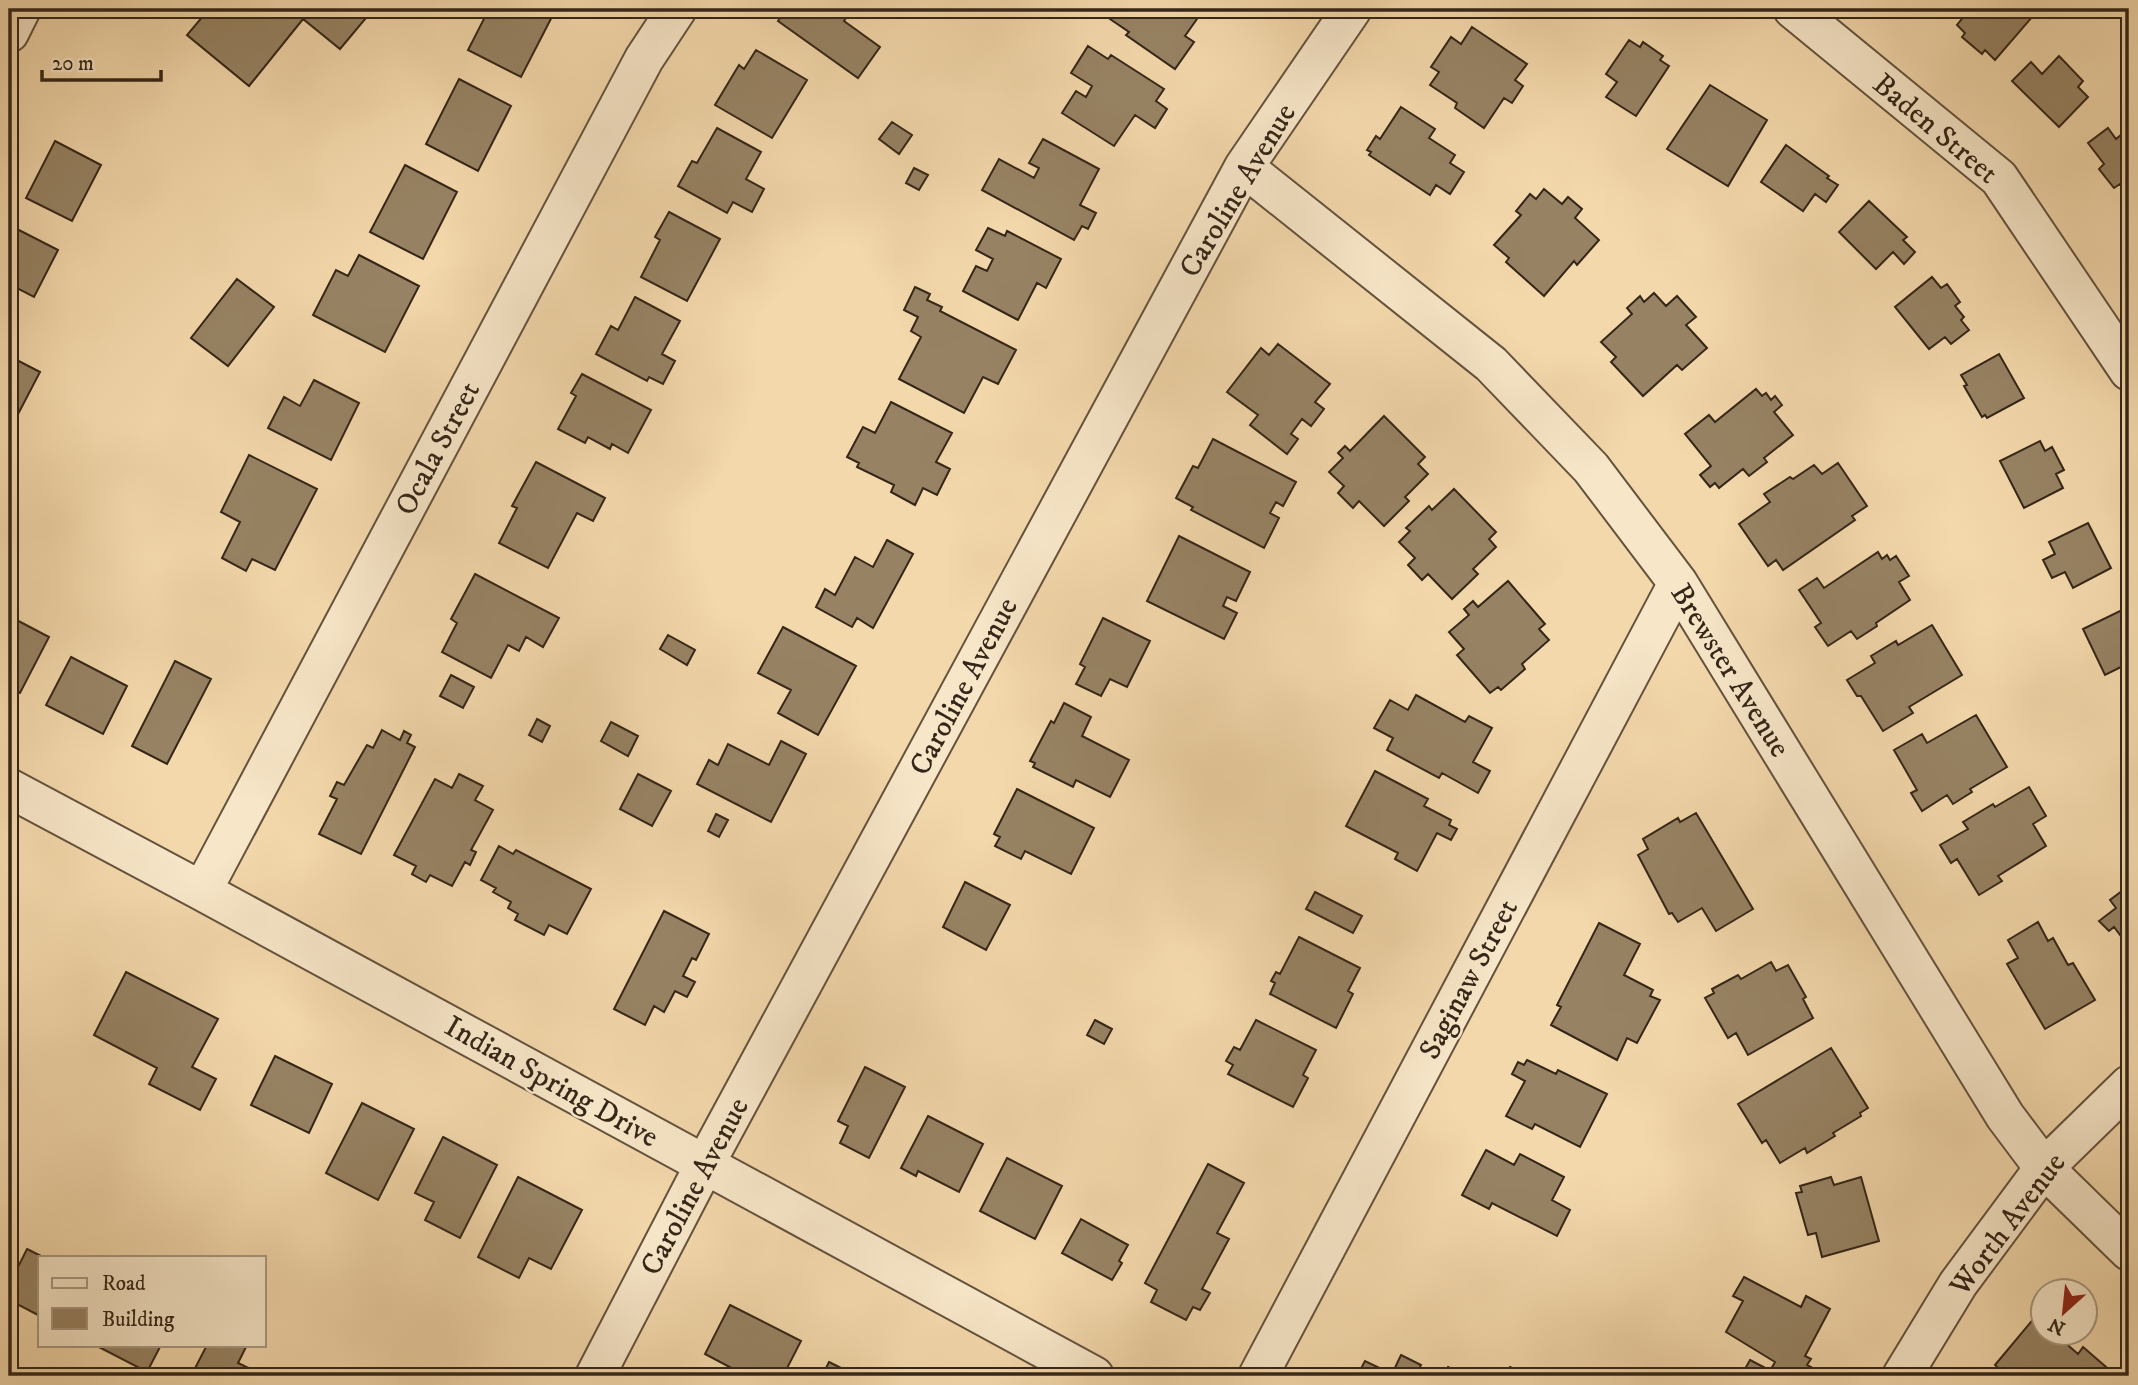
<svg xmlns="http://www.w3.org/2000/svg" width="2138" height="1385" font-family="'IM FELL DW Pica',serif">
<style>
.building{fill:#978364;stroke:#342618;stroke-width:2}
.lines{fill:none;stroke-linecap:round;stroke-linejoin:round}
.minor-casing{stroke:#64523d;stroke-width:42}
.minor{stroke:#f7e6c8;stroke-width:38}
.labels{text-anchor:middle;stroke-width:5;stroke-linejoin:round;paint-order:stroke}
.street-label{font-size:30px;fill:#342618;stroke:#f7e6c8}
</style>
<rect width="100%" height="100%" fill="#f3d8ab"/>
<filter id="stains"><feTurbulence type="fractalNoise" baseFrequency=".00286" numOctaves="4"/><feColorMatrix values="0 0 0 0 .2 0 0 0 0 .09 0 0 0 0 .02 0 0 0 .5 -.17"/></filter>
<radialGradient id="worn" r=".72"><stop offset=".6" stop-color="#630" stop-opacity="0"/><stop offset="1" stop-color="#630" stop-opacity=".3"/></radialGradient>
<!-- building -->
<path class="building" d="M209 9H233L241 15 247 9H367L371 12 340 49 303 19 249 86 187 35Z
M489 9H556L521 77 468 50Z
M787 9H852L844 21 880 47 858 78 778 21Z
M1117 9H1204L1185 36 1194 42 1175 69 1126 35 1129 32 1110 19Z
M1529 9H1545L1540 16Z
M1958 9H2039L1995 60 1985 50 1982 54 1962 37 1965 33 1957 25 1965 15Z
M1472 27 1527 64 1515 80 1523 86 1512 103 1504 98 1484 128 1455 108 1457 103 1430 85 1439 72 1431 67 1451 37 1461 44Z
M1629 40 1640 47 1643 42 1663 56 1660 60 1669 66 1636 116 1606 97 1617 82 1606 74Z
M1088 46 1108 59 1111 55 1164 89 1156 101 1167 109 1155 128 1135 115 1114 146 1062 113 1076 91 1086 97 1092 86 1071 73Z
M756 50 807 80 772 138 715 105 739 65 744 69Z
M2059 56 2083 81 2078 87 2088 97 2059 127 2012 81 2031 62 2042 74Z
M459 79 511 106 478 171 426 144Z
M1710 85 1767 120 1728 186 1667 149Z
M1401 107 1435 129 1429 138 1455 155 1450 163 1464 172 1450 194 1436 185 1430 195 1369 155 1371 152 1367 150 1376 136 1380 139Z
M892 122 912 135 899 154 879 139Z
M717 128 761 152 746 179 764 189 752 212 733 202 727 213 678 186 692 161 697 163Z
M2108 128 2116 139 2128 129 2129 130V196L2120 184 2114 188 2099 169 2104 164 2088 143Z
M1043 139 1099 169 1080 205 1096 213 1088 229 1082 226 1074 240 982 190 999 159 1034 178 1039 168 1029 163Z
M55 141 101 165 72 221 26 198Z
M1786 145 1829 176 1827 178 1838 185 1826 202 1815 194 1803 211 1761 182Z
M405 165 457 192 423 259 370 232Z
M914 168 928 175 919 190 906 183Z
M1544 189 1562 204 1568 197 1582 209 1575 218 1599 240 1577 265 1574 261 1544 296 1506 262 1509 258 1494 245 1521 215 1516 211 1530 194 1536 199Z
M1869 201 1907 237 1903 240 1915 252 1904 264 1893 252 1876 269 1839 232Z
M669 212 720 239 687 301 641 277 660 240 655 237Z
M13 227 58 250 34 297 9 284V235Z
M988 228 1005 236 1007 231 1061 259 1046 288 1037 283 1018 320 963 291 976 266 987 271 993 259 976 250Z
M359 255 419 286 385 352 313 315 336 270 348 276Z
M1932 277 1941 288 1947 284 1960 302 1955 306 1964 317 1961 320 1969 330 1951 344 1945 337 1929 349 1895 307Z
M237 279 274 307 228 366 191 338Z
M915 287 930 294 927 300 942 307 940 311 1016 350 998 384 983 377 964 413 899 379 921 337 911 331 918 317 904 310Z
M1654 293 1666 306 1677 296 1696 317 1686 325 1707 348 1682 370 1677 365 1643 396 1611 362 1616 357 1601 342 1632 314 1627 308 1640 296 1644 302Z
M635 297 680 321 662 354 675 361 663 384 649 377 647 381 596 354 611 326 618 330Z
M1278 344 1330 384 1315 402 1324 409 1311 426 1302 419 1291 434 1298 439 1287 454 1250 425 1258 415 1227 392 1261 348 1269 355Z
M1999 354 2024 398 1987 418 1985 415 1982 417 1964 386 1967 385 1961 375Z
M9 356 40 372 16 418 9 415Z
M582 374 651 410 628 453 612 444 610 449 588 437 585 443 558 429 576 396 571 393Z
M314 380 359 403 331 460 268 428 284 397 300 406Z
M1756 389 1762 396 1766 393 1771 400 1775 396 1782 405 1774 412 1793 435 1764 458 1767 462 1749 476 1743 469 1719 488 1715 483 1710 487 1700 475 1711 466 1685 434 1709 415 1715 422Z
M891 402 952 433 936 462 950 469 937 495 923 488 915 505 891 492 894 485 857 467 859 463 847 457 863 427 875 433Z
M1384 416 1425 457 1418 464 1428 474 1405 497 1409 501 1384 526 1359 501 1353 508 1338 493 1344 486 1329 472 1343 458 1338 453 1345 446 1350 451Z
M1213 439 1296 482 1283 506 1276 502 1270 513 1279 518 1264 548 1191 510 1193 507 1176 498 1193 466 1198 468Z
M2040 441 2045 451 2052 447 2064 470 2056 474 2063 488 2024 508 2000 461Z
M249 455 317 489 275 570 252 559 246 571 222 558 240 522 221 512Z
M536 462 605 498 593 521 577 513 548 568 499 543 517 508 512 506Z
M1838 463 1867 506 1852 516 1855 520 1783 570 1776 560 1768 566 1739 524 1770 502 1764 494 1790 477 1793 479 1814 465 1822 474Z
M1454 489 1496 532 1489 539 1496 547 1473 569 1478 574 1452 599 1428 574 1422 580 1408 565 1415 558 1399 542 1410 531 1406 528 1429 506 1432 510Z
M2088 523 2111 568 2073 588 2065 572 2052 578 2043 560 2055 554 2049 542Z
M1179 536 1250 572 1236 601 1227 597 1223 606 1237 613 1224 639 1147 601Z
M887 540 913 554 873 628 857 618 852 627 816 607 825 589 835 595 855 557 873 567Z
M1878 552 1882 559 1887 555 1890 560 1896 556 1909 576 1899 582 1910 600 1876 623 1877 626 1857 639 1851 631 1828 646 1815 627 1821 623 1799 590 1817 578 1824 588Z
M475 574 559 618 543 647 526 637 519 651 508 645 491 678 442 652 457 623 451 619Z
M1508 581 1545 624 1539 629 1549 640 1522 664 1525 669 1501 690 1498 687 1490 693 1457 655 1464 649 1449 632 1469 615 1464 609 1473 601 1478 607Z
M2122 610 2127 621 2129 620V675L2125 665 2105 675 2083 629Z
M9 616 49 637 20 693 9 687Z
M1103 618 1150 641 1127 687 1110 679 1101 696 1076 684 1085 667 1080 664Z
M1932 625 1962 675 1909 707 1913 713 1883 731 1861 696H1857L1847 680 1875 663 1871 656 1896 641 1898 645Z
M783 627 856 666 818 735 778 713 791 690 758 673Z
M668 635 695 650 687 665 660 649Z
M71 657 127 686 103 734 46 705Z
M175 661 211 679 167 764 132 746Z
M451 675 474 687 463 708 440 696Z
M1416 695 1465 722 1469 716 1492 728 1473 762 1490 771 1478 793 1442 773 1439 778 1387 750 1393 738 1374 728 1390 700 1408 710Z
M1064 703 1091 717 1082 736 1129 760 1110 797 1076 780 1073 787 1033 767 1035 763 1030 761 1051 721 1054 723Z
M1976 715 2007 767 1970 789 1972 792 1953 804 1947 795 1922 811 1911 793 1917 790 1894 750 1922 734 1927 743Z
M537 719 550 726 542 742 529 735Z
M611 722 638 736 628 756 601 741Z
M382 730 400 740 404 731 411 735 407 743 415 747 361 854 319 834 337 799 330 796 337 782 344 785 367 745 373 748Z
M781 741 806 754 771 822 697 784 709 760 718 765 728 744 769 765Z
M1375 771 1428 799 1424 806 1451 820 1449 825 1457 829 1451 840 1437 833 1417 871 1395 859 1398 853 1346 826Z
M459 774 483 786 475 800 493 810 471 850 476 852 470 865 465 862 452 886 430 875 426 882 412 874 416 866 394 855 435 779 452 788Z
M638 774 671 791 652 826 620 809Z
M2029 787 2046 816 2033 824 2046 846 1998 876 2002 881 1979 895 1957 859 1951 863 1940 845 1968 829 1963 822 1993 804 1995 807Z
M1017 789 1094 828 1071 874 1025 851 1021 859 995 846 1000 837 994 834Z
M1696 813 1753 909 1716 931 1702 908 1678 922 1672 913 1669 914 1638 855 1648 849 1643 839 1678 818 1680 822Z
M716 814 728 820 719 837 708 831Z
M499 846 513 854 516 850 591 889 567 934 549 925 544 935 515 920 518 914 508 908 511 902 493 892 496 888 481 880Z
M965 882 1010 905 986 950 943 927Z
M2126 888 2129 892V947L2114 927 2109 931 2099 921 2116 908 2110 900Z
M1315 892 1362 916 1353 933 1306 909Z
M664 911 709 934 696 960 692 958 683 976 695 982 687 997 675 991 664 1012 654 1006 645 1025 614 1009Z
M2038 922 2048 941 2053 938 2068 965 2073 963 2095 1000 2045 1029 2007 964 2018 958 2008 940Z
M1599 923 1640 944 1624 975 1653 990 1650 996 1660 1000 1637 1043 1627 1038 1617 1060 1551 1025 1561 1007 1557 1005Z
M1299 937 1360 968 1348 991 1353 994 1336 1028 1270 994 1275 983 1271 981 1276 972 1280 974Z
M1771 962 1776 971 1788 965 1806 997 1803 999 1813 1018 1748 1055 1736 1033 1728 1038 1705 998 1714 993 1712 989 1738 975 1741 979Z
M126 972 218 1019 192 1067 216 1079 200 1110 149 1084 157 1068 94 1035Z
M1095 1020 1112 1029 1104 1044 1087 1035Z
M1256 1020 1316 1050 1303 1075 1308 1078 1293 1107 1228 1074 1233 1065 1226 1061 1234 1047 1240 1050Z
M1831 1048 1868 1108 1860 1113 1861 1116 1833 1133 1835 1136 1807 1153 1805 1148 1780 1163 1766 1140 1762 1143 1738 1104Z
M275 1056 332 1084 309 1133 251 1105Z
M1527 1060 1556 1074 1558 1070 1607 1094 1580 1147 1535 1124 1532 1129 1506 1116 1525 1081 1512 1074 1518 1062 1524 1065Z
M865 1067 905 1087 869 1158 840 1143 848 1126 838 1121Z
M362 1103 414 1129 378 1200 326 1173Z
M928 1116 983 1144 959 1192 918 1171 916 1176 901 1168Z
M443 1137 497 1165 460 1238 425 1220 434 1202 415 1193Z
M1486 1150 1514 1165 1520 1154 1564 1177 1552 1200 1570 1210 1557 1236 1492 1203 1489 1209 1462 1195Z
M1007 1158 1062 1186 1035 1239 980 1211Z
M1208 1164 1244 1183 1217 1233 1229 1239 1202 1289 1210 1293 1200 1310 1193 1307 1186 1320 1151 1302 1157 1290 1145 1283Z
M518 1177 582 1210 551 1269 529 1258 519 1278 478 1257Z
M1831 1177 1834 1185 1861 1177 1879 1241 1822 1257 1816 1233 1808 1235 1796 1193 1802 1192 1800 1186Z
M1081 1219 1128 1245 1119 1261 1122 1263 1112 1280 1062 1253Z
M27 1249 43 1257H40V1316L9 1300V1285Z
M1744 1277 1801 1307 1806 1296 1830 1309 1805 1356 1811 1359 1807 1365 1818 1371 1816 1376H1785L1771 1369 1775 1362 1726 1332 1743 1301 1733 1296Z
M730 1305 801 1341 783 1376H740L741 1373 705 1354Z
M2035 1317 2044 1324V1332H2053L2078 1354 2083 1347 2113 1373 2111 1376H2005L2006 1375 1995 1365Z
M95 1345H161L147 1372Z
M207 1345H247L238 1363 265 1376H191Z
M1401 1355 1421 1365 1415 1376H1357L1365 1361 1392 1374Z
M1750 1360 1779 1375V1376H1741Z
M829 1362 857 1376H822Z
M1448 1367 1466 1376H1443Z
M1510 1367 1528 1376H1505Z
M307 1370 319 1376H303Z"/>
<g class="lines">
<!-- minor casing -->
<g class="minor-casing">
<path id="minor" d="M1793 9 1999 178 2129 371
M9 33 21 9
M1244 167 1491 364 1591 468 1678 583 2005 1116 2044 1168 2129 1251
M9 788 202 891 1094 1376
M202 891 644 59 677 9
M595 1376 705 1164 1244 167 1352 9
M1258 1376 1678 583
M1902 1376 1958 1284 2044 1168 2129 1085"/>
</g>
<!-- minor -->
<use href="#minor" class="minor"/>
</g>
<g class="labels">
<!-- street labels -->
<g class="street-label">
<text transform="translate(1936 128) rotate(40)" y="10">Baden Street</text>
<text transform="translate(1237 190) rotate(-59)" y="10">Caroline Avenue</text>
<text transform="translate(437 448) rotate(-62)" y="10">Ocala Street</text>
<text transform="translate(1731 670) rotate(58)" y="10">Brewster Avenue</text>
<text transform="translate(963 686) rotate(-62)" y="10">Caroline Avenue</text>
<text transform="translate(1468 979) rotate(-62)" y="10">Saginaw Street</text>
<text transform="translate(552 1081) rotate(29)" y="10">Indian Spring Drive</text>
<text transform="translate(694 1186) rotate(-62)" y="10">Caroline Avenue</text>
<text transform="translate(2007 1224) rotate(-53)" y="10">Worth Avenue</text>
</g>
</g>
<!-- margin -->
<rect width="2138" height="1385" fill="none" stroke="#f3d8ab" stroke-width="35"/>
<rect x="10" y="10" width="2117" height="1364" fill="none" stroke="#342618" stroke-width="3.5"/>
<rect x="18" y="18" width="2103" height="1350" fill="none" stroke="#342618" stroke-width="2"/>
<!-- legend -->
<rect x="38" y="1256" width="228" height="91" fill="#f7e6c8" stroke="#a99982" stroke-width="2"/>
<rect x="52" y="1278" width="35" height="10" fill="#f7e6c8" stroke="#a99982" stroke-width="2"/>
<text x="102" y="1290" font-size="21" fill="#342618">Road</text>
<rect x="52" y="1308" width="35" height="21" fill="#978364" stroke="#a99982" stroke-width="2"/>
<text x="102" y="1326" font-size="21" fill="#342618">Building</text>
<!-- north arrow -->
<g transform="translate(2064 1312) rotate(207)"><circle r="33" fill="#f7e6c8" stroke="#a99982" stroke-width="2"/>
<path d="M0-5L12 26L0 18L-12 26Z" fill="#8f2418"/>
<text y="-10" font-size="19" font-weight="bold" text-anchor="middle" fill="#342618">N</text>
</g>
<!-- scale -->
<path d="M42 70v10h119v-10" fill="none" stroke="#342618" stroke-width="3.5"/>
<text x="52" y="70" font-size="21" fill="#342618" stroke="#f7e6c8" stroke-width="5" paint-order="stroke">20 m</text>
<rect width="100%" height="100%" filter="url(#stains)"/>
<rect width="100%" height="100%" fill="url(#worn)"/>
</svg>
